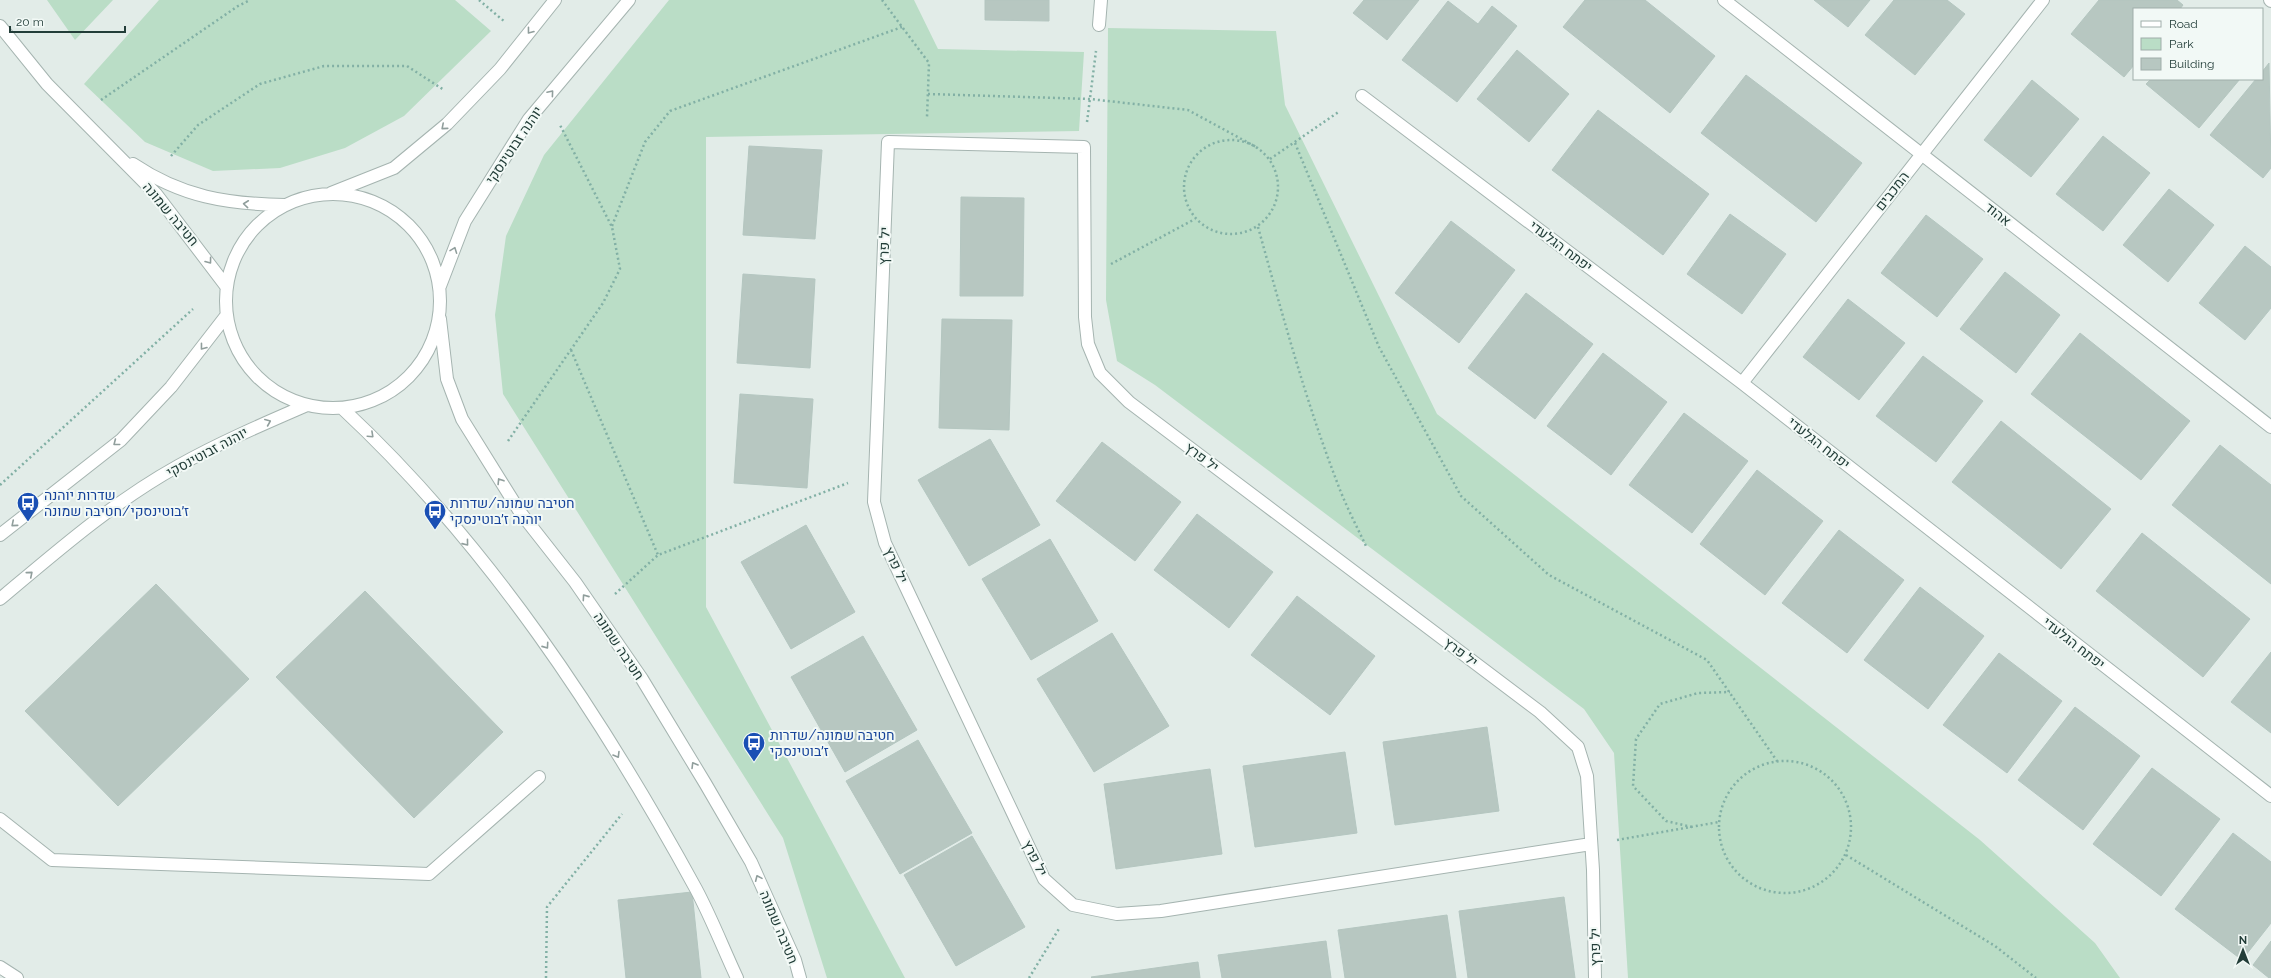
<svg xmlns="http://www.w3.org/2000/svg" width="2271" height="978" font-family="Raleway,Heebo,sans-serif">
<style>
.green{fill:#baddc6}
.building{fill:#b7c7c1;stroke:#b4c6c0}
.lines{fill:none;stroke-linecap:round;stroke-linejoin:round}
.service-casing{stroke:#a5b4b0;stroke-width:14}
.minor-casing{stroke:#a5b4b0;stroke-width:14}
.tertiary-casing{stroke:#a5b4b0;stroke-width:14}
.path{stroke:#82b0a5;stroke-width:2.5;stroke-dasharray:2 3;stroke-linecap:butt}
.service{stroke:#fff;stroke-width:12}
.minor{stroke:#fff;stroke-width:12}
.tertiary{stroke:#fff;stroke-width:12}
.oneway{stroke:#909e9c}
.labels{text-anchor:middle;stroke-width:4;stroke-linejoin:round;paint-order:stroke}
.street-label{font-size:14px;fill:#223d38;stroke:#f2f9f6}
.transit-label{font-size:14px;fill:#164399;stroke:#f2f9f6;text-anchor:start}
</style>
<rect width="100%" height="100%" fill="#e2ece8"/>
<!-- green -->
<path class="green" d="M47 0H113L75 40Z
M159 0H455L491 31 404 116 345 148 280 168 213 171 145 142 84 84Z
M669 0H914L938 49 1084 52 1079 131 706 137V607L905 978H827L783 838 503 394 495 315 506 236 544 155Z
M1108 28 1276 31 1285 105 1437 414 1980 840 2095 943 2120 978H1628L1614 753 1584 709 1155 385 1117 361 1106 300Z"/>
<!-- building -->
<path class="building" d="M985 0H1049V21L985 20Z
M1364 0H1419L1387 40 1353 13Z
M1585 0H1645L1715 56 1670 113 1563 27Z
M1814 0H1870L1848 27Z
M1894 0H1947L1965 14 1915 75 1865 35Z
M2099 0H2177L2183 5 2180 9H2134V65L2124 77 2071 34Z
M1448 1 1478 24 1492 6 1517 26 1457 102 1402 60Z
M1517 50 1569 94 1529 142 1477 99Z
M2269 63 2271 168 2263 178 2210 135 2256 79H2262V72Z
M1746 75 1862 163 1816 222 1701 133Z
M2151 79H2240L2199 128 2146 84Z
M2032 80 2079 119 2031 177 1984 140Z
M1598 110 1709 194 1663 255 1552 170Z
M2103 136 2150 173 2103 231 2056 194Z
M749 146 822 150 815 239 743 235Z
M2169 189 2214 225 2168 282 2123 245Z
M961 197 1024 198 1023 296H960Z
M1730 214 1786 254 1742 314 1687 274Z
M1926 215 1983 259 1937 317 1881 273Z
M1451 221 1515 270 1459 343 1395 293Z
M2245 246 2271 267V308L2245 340 2199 303Z
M2005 272 2060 315 2016 373 1960 329Z
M743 274 815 279 810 368 737 363Z
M1526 293 1593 344 1535 419 1468 368Z
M1848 299 1905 343 1859 400 1803 357Z
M942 319 1012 320 1009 430 939 428Z
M2080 333 2190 421 2141 480 2031 394Z
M1603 353 1667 402 1611 475 1547 426Z
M1923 356 1983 401 1936 462 1876 416Z
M740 394 813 399 807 488 734 483Z
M1684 413 1748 461 1692 533 1629 485Z
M2001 421 2111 509 2061 569 1952 482Z
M990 439 1040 525 969 566 918 480Z
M1102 442 1181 502 1135 561 1056 501Z
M2220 445 2271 485V584L2172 505Z
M1757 470 1823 521 1765 595 1700 544Z
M1197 514 1273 572 1229 628 1154 570Z
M806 525 855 612 791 649 741 562Z
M1839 530 1904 580 1847 653 1782 603Z
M2142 533 2250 619 2203 677 2096 591Z
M1050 539 1098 621 1031 660 982 579Z
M156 584 249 679 118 806 25 711Z
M1920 587 1984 636 1928 709 1864 660Z
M365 591 503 732 414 818 276 677Z
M1297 596 1375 656 1330 715 1251 655Z
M1112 633 1169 726 1094 772 1037 679Z
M863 636 917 730 845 772 791 677Z
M2271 652V733L2231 702Z
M1999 653 2062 701 2007 773 1943 725Z
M2075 707 2140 756 2083 830 2018 780Z
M1487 727 1499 811 1395 825 1383 742Z
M918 740 972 833 900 874 846 781Z
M1345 752 1357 833 1255 847 1243 766Z
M2152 768 2220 819 2161 896 2093 844Z
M1210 769 1222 854 1116 869 1104 784Z
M2233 833 2271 862V923L2242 960 2175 909Z
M972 836 1025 927 956 966 904 875Z
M692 892 701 978H626L618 900Z
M1564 897 1575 978H1468L1459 911Z
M1447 915 1456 978H1345L1338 930Z
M1326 941 1331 978H1222L1218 955Z
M2271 941V978H2269L2253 965Z
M1198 962 1200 978H1092L1091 977Z"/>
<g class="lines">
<!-- service casing -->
<g class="service-casing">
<path id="service" d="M0 819 52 860 429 874 539 777
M0 967 17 978"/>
</g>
<!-- minor casing -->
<g class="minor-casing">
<path id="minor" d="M1724 0 2271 427
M2270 0 2271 1
M1099 25 1101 0
M1362 96 1742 383 2271 796
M1742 383 2043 0
M1591 844 1161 911 1117 914 1073 905 1044 879 885 543 874 502 888 142 1084 147 1085 317 1088 344 1100 373 1129 402 1540 712 1578 747 1587 776 1593 870 1595 978"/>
</g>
<!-- tertiary casing -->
<g class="tertiary-casing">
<path id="tertiary" d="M0 26 47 84 156 194 226 286
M133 164C182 197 227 204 285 205
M331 193 394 168 447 124 500 69 555 0
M226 301a107 107 0 1 1 214 0a107 107 0 1 1-214 0Z
M440 286 465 221 529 119 629 0
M440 319 447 379 462 419 520 512 575 582 642 679 705 783 751 862 795 960 800 978
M343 409C488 544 601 715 696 889 711 917 723 948 737 978
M0 535 121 440 171 387 226 316
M0 599C56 552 113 502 178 466 219 443 263 424 307 405"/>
</g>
<!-- path -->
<path class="path" d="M479 0 505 22
M882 0 929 63 927 117
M928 94 1090 99 1188 110 1258 148
M101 100 238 6 250 0
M1087 122 1096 51
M1184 187a47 47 0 1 1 94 0a47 47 0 1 1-94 0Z
M1295 143 1379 347 1461 496 1549 575 1707 660 1777 761
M171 156 198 125 260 84 324 66H407L444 90
M1270 159 1340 111
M612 226 645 142 670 111 902 27
M1258 227C1282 313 1305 399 1337 482 1345 504 1356 525 1366 546
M1111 264 1195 219
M571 350 658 555
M508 441 603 303 620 269 612 227 560 125
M0 485 193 309
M615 594 658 555 848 483
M1719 827a66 66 0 1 1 132 0a66 66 0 1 1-132 0Z
M1692 827 1666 821 1633 786 1636 739 1660 704 1698 693 1730 692
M1617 840 1719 822
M1846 855 1995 946 2036 978
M546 978 547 907 622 814
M1029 978 1060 927"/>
<!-- service -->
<use href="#service" class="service"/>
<!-- minor -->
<use href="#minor" class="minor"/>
<!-- tertiary -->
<use href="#tertiary" class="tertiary"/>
</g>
<!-- one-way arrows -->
<defs><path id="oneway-chevron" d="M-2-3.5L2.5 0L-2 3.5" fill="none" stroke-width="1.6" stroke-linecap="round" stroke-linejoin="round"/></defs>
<g class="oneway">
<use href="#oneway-chevron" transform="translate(530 31) rotate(128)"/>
<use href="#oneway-chevron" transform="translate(551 93) rotate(-50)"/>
<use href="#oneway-chevron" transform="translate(444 127) rotate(139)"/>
<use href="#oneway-chevron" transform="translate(246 204) rotate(-174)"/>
<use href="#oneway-chevron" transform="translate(454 250) rotate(-69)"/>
<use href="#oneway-chevron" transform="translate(209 261) rotate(53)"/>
<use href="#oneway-chevron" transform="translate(203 347) rotate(128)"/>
<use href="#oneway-chevron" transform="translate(268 422) rotate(-23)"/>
<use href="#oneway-chevron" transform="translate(371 435) rotate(43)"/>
<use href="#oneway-chevron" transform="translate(116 443) rotate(142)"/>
<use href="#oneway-chevron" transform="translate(500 481) rotate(-122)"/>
<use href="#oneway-chevron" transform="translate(14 524) rotate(140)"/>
<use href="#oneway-chevron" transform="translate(466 543) rotate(51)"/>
<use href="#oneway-chevron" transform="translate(30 574) rotate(-40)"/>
<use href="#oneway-chevron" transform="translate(585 597) rotate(-125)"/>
<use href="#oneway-chevron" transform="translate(546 646) rotate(55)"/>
<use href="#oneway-chevron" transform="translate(617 755) rotate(59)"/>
<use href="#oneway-chevron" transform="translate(694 765) rotate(-121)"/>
<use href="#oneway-chevron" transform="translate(758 878) rotate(-114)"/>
</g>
<!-- icons -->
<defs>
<g id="bus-pin" transform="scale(1.15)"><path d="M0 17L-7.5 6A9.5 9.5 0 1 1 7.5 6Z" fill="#1a4fb4" stroke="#f2f9f6"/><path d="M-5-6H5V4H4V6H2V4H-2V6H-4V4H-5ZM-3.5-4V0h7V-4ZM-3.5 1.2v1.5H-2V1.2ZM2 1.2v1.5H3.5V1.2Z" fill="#fff"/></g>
</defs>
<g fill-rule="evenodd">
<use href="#bus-pin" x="28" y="503"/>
<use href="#bus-pin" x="435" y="511"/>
<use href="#bus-pin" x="754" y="743"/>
</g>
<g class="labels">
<!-- street labels -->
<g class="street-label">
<text transform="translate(514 145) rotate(-56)" y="5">יוהנה זבוטינסקי</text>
<text transform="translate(1892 191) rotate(-52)" y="5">המכבים</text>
<text transform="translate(171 214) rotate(50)" y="5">חטיבה שמונה</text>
<text transform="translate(1998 214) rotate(38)" y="5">אהוד</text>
<text transform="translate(884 246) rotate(-88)" y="5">יל פרץ</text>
<text transform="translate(1561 246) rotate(37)" y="5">יפתח הגלעדי</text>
<text transform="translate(1819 443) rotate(38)" y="5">יפתח הגלעדי</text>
<text transform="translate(207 452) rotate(-28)" y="5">יוהנה זבוטינסקי</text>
<text transform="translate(1202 457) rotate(37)" y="5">יל פרץ</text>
<text transform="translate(896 565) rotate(65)" y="5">יל פרץ</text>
<text transform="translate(2074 643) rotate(38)" y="5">יפתח הגלעדי</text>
<text transform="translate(619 646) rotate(56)" y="5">חטיבה שמונה</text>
<text transform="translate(1461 652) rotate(37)" y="5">יל פרץ</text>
<text transform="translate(1035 858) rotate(63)" y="5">יל פרץ</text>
<text transform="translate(779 927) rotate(67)" y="5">חטיבה שמונה</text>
<text transform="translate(1595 947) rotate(-91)" y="5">יל פרץ</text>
</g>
<!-- transit labels -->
<g class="transit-label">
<text x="44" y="500">שדרות יוהנה<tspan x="44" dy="16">ז׳בוטינסקי/חטיבה שמונה</tspan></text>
<text x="450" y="508">חטיבה שמונה/שדרות<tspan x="450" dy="16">יוהנה ז׳בוטינסקי</tspan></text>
<text x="770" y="740">חטיבה שמונה/שדרות<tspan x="770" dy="16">ז׳בוטינסקי</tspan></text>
</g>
</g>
<!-- legend -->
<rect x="2133" y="8" width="130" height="72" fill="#f2f9f6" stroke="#9faeaa"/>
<rect x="2141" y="21" width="20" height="6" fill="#ffffff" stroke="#9faeaa"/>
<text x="2169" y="28" font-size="12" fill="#223d38">Road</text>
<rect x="2141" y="38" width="20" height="12" fill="#baddc6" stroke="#9faeaa"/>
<text x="2169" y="48" font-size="12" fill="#223d38">Park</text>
<rect x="2141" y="58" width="20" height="12" fill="#b7c7c1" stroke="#9faeaa"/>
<text x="2169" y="68" font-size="12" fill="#223d38">Building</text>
<!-- north arrow -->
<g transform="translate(2243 950)" stroke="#f2f9f6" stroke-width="3" paint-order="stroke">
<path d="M0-3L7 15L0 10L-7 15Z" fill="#223d38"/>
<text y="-6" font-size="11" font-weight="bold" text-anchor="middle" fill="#223d38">N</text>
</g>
<!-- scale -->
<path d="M10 26v6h115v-6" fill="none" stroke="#223d38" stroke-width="2"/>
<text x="16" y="26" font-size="12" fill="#223d38" stroke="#f2f9f6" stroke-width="3" paint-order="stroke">20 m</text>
</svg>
